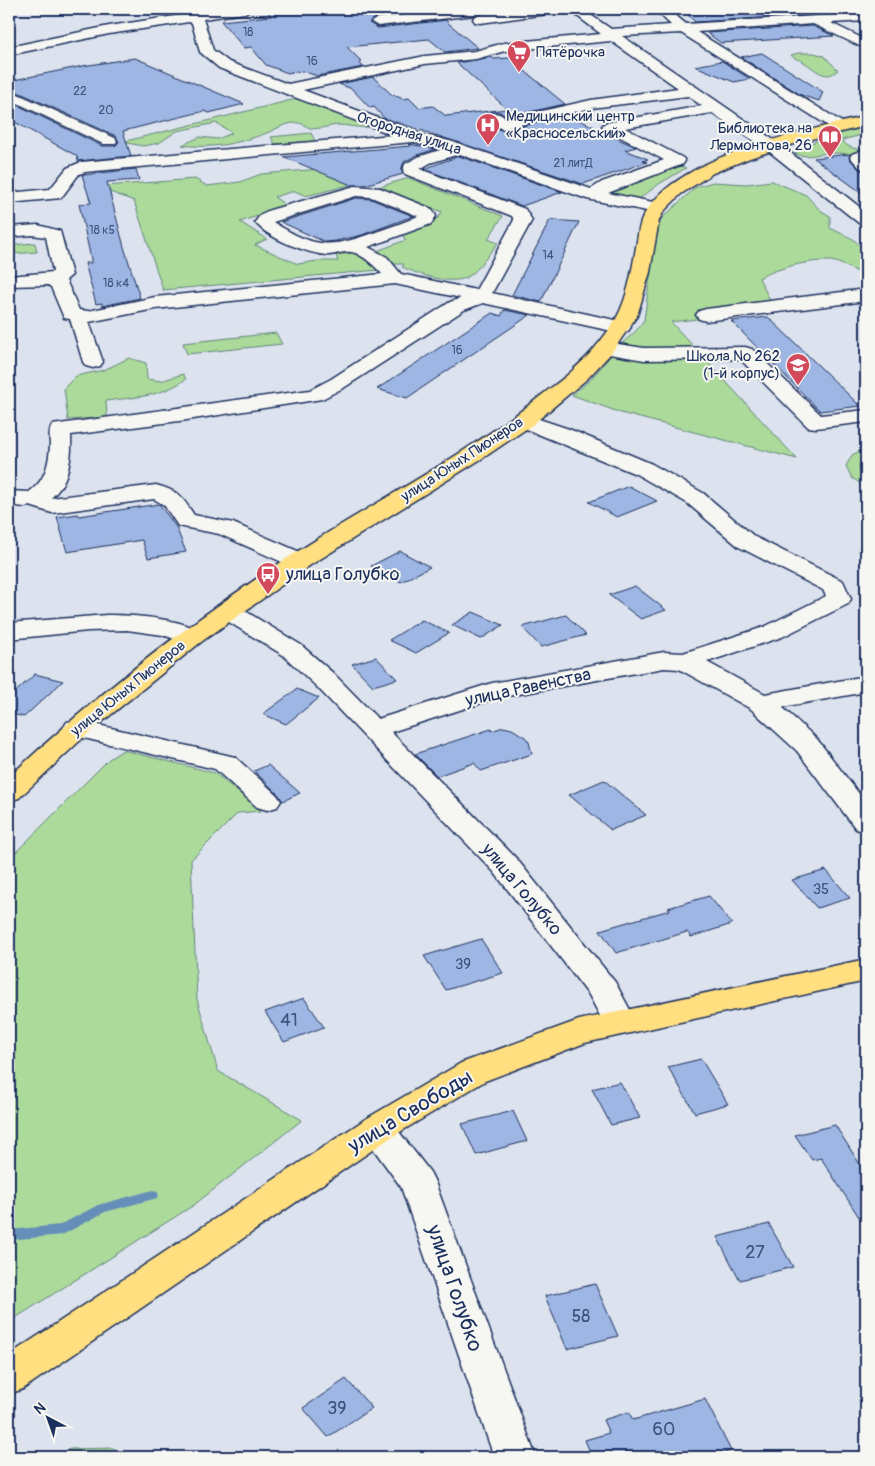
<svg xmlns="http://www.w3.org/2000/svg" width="875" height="1466" font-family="Pangolin,sans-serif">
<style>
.green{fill:#abda9a;stroke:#63847c}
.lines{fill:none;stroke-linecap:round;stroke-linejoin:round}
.stream{fill:#658eb9;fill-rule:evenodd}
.building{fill:#9eb6e3;stroke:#1b2f5e}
.minor-casing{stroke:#1b2f5e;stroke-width:3}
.major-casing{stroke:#1b2f5e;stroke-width:3}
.minor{fill:#f6f6f2;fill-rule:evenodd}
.major{fill:#ffdf80;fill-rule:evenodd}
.labels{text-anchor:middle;stroke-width:4;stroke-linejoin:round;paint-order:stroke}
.far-number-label{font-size:12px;fill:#3c517f}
.far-poi-label{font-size:15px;fill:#1b2f5e;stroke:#f6f6f2;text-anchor:start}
.far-street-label{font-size:15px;fill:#1b2f5e;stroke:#f6f6f2}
.number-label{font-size:15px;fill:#3c517f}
.poi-label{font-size:18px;fill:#1b2f5e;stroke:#f6f6f2;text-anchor:start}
.street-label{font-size:18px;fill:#1b2f5e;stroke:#f6f6f2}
.near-number-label{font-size:18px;fill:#3c517f}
.near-street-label{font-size:21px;fill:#1b2f5e;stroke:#f6f6f2}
</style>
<rect width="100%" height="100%" fill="#dce3ee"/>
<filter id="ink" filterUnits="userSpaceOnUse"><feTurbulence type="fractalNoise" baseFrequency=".02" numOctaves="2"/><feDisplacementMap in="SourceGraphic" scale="10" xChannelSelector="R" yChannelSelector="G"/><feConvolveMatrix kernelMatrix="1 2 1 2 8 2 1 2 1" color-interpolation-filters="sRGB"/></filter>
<g filter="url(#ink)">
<!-- green -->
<path class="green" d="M799 53H814L824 56 838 70C826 82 815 69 805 63 801 59 795 60 791 55Z
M300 98 374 126C361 129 353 126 340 125 330 125 321 130 310 128 305 126 301 122 296 123 283 123 276 130 264 134 237 144 211 149 182 145L200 137 218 139 232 133 216 123 177 131 159 143 143 146 122 142Z
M866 127V134L842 140C846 148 858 149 866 151V158C856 155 845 153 834 153 818 152 812 159 795 154 808 139 846 133 866 127Z
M311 133 315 141 275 144 271 137Z
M392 163 403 167 398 173 306 196 295 191 274 197 287 206 240 222 267 239 255 245 298 264 317 261H338L336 255 357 252 377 264 379 270 163 290 134 201 110 192 105 186 195 179 207 186 240 182 261 174Z
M677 165 686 168 659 184 639 199 613 194 615 187Z
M409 178 503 216 488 239 498 243C489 253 480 269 469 276 454 287 417 274 402 267L404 264H394L377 251 406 240 400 232 438 218 442 212 415 201 375 188Z
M772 181 806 195 820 210 830 216V228L853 239 866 251V274C854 272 841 262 830 261 809 260 777 268 759 278L775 310 671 322 797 459 621 413 572 395 589 381 621 344 635 332 644 320 655 241 661 219 696 187 713 182 747 184Z
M35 243 37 252 13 254 11 245Z
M276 333 282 344 187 354 183 343Z
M129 358 146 363 147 379 161 381 183 374 186 379C161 397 136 397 106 401L107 417 68 420 64 388 76 376 104 370Z
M866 448V456L862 460H866V466L861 461C857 468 860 474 866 479V487L852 478 846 466 852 455Z
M123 750 215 773 261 811 238 813 191 860 197 999 218 1071 302 1120 194 1205 9 1322V859L109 759Z
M114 1448 115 1457H57L70 1449Z"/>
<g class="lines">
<!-- stream -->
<path class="stream" d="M153 1190 157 1192 159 1195 157 1198 105 1212 62 1235 9 1240V1230L60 1225 98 1205Z"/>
</g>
<!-- building -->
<path class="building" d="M264 9H446L378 16 369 23 378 28 447 20V22L478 48 445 52 429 39 347 47 362 62H359L363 67 317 76 303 71 288 73 266 65 251 47 244 48 221 21 271 16Z
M746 9H816L823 14 695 22 685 12Z
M813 26 834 36 721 43 707 33Z
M762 53 823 92 819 101 801 95 741 57Z
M491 57 494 59 509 58 565 104 507 117 500 112H491L486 117 497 128 503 131 577 113 581 117 575 118 594 127H591L636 147 625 150 648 159 643 161 647 162 583 184 384 118 374 107 370 108 352 89 339 84 373 77 391 94 403 99 409 98 419 108 433 106 446 116 507 109 457 63Z
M135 58 244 104 209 113 205 111 123 131 131 156 78 161 77 156 9 119V101L102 146H115L119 142 116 136 9 88V81L83 66Z
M722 61 750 79 734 82 695 66Z
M409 144 436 149 417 155 404 162 401 170 403 174 364 185H351L284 157 411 146Z
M850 154 849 158 859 169 866 172V196L814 158Z
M459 156 562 192 522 206 424 169Z
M136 169 139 180 107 182 124 247 140 298 102 306V303L96 304 85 263H91V259L79 204 91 203 82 175Z
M356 198 371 199 413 216 362 235 336 241 325 242 281 222Z
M550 220 579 222 541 302 512 295Z
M504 310 530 315 407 398 377 389 492 313 501 316Z
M768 317 820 367 860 406 820 411 731 321Z
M629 486 657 501 617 517 589 502Z
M159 504 176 527 186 552 148 558 142 540 67 552 57 517 78 514 79 516Z
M400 551 430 567 401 582 371 566Z
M635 586 666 610 641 619 609 595Z
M473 612 503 625 481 639 452 625Z
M566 615 586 635 541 647 522 627Z
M422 620 449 633 416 653 389 640Z
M376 657 397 679 373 686 352 664Z
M35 674 63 681 24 717 9 713V698Z
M297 689 319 698 286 724 263 714Z
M503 727 512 729 525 737 529 742 532 754 481 771 474 763 437 776 415 754 491 729 492 731Z
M268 765 300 793 283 801 278 794 254 771Z
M604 780 646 815 611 830 569 795Z
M826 870 850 898 817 908 792 880Z
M709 896 732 924 691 937 687 932 616 953 600 930 670 910 668 908Z
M481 939 503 973 446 990 424 956Z
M304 998 324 1027 284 1042 265 1012Z
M701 1059 728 1104 695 1113 668 1067Z
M620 1082 640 1118 611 1125 592 1089Z
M513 1111 527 1141 476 1155 462 1124Z
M835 1125 866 1174V1228L821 1158 812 1160 795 1135Z
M769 1224 793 1267 740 1280 717 1237Z
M595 1284 618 1336 567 1349 545 1296Z
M346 1379 372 1408 328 1437 303 1408Z
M705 1399 731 1451 711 1457H592L585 1440 609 1433 603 1420 629 1412 633 1420Z"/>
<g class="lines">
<!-- minor casing -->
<g class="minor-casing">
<path id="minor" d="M221 9H251L245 13 203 19 213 50 229 62 288 84 425 56 475 51 504 43 601 34 568 9H582L611 29 671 25 654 9H668L686 24 866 13V21L831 23 866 40V49L813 24 697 32 845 124 848 127 845 130H835L681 33 622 36 778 143 866 212V225L860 224 766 149 712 113 625 128 683 158 685 161 683 164 608 193 663 204 665 208 663 212 657 213 587 199 459 154 430 163 420 169 525 209 532 220 492 293 628 323 631 327 628 331 621 333 483 303 464 310 345 387 322 399 187 420 71 435C72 457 69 483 51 498L156 485C179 491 182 497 194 515L233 523 309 556 312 561 309 566 300 568 291 566 219 534 178 526 164 505 154 499 52 513 30 506 24 507 9 505V491L29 492C45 481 49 464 50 445 50 438 48 432 52 425L310 390 331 379 450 302 461 298 395 284 155 309 89 322 103 362 100 366 93 368 86 366 83 362 70 319 64 318 51 287 48 285 9 286V276L53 272 46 237 32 235 9 237V227L38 225 60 231 72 275 66 280 79 310 88 311 155 297 382 274C376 267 361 253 351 252 344 251 335 255 328 255 308 254 267 238 255 222L261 214 270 210 355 186 380 188 432 209 436 216 431 224 368 247 387 257 401 274 476 290 514 220 512 216 405 174 403 171 405 164 418 157 443 149 413 142 85 172 79 174 61 198 9 203V193L50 189 67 168 81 162 393 135 219 68 200 52 192 23 189 22 109 34 9 55V47L109 26ZM611 41 678 88 591 100 506 119C501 114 498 112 491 114L488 117 498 127 503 129 591 108 688 96 702 106 605 123 602 126 605 129 664 160 602 182 591 189 457 143 421 134 303 90 425 64 476 59 505 51ZM356 196 371 197 418 216C406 222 392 226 379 231 330 248 318 250 273 222Z
M463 9H503L498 13 528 9H561L555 13 480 23 475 22 473 19 475 16 493 13 378 26 371 22 378 18Z
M9 90 115 138 117 141 115 144H103L9 99Z
M866 149V170L860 168 850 157 852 154Z
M866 289V301L706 321 699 319 696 315 699 311 706 309Z
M605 342 644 348 745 347 752 349 821 415 866 410V422L816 428 808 427 740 359 644 360 598 352 595 348 598 344Z
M524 414 569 429 652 464 703 493 755 537 843 581 851 599 848 604 782 637 707 662 765 694 866 676V692L782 707 817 739 866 803V832L856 829 797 751 751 709 679 669 664 668 497 698 391 732 516 858 615 982 637 1023 632 1031 620 1035 608 1031 589 995 494 872 316 686 283 655 219 616 215 611 219 606 228 603 237 606 301 645 334 674 378 719 492 683 664 652 683 653 764 627 826 596 823 590 739 547 687 503 636 474 516 425 513 420 516 415Z
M107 615C130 615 192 618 205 637L201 642 192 645 163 635 127 630 88 631 9 639V623Z
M77 720 235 757 277 795 281 801 277 807 267 810 257 807 215 769 67 734 63 728 67 722Z
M377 1116 390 1120 430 1172 435 1182 536 1457H494L401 1187 359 1129 364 1120Z"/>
</g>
<!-- major casing -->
<g class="major-casing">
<path id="major" d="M866 116V126L803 141 750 158 713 173 681 194 664 211 659 220 650 272 637 316 612 352 588 378 532 425 486 456 309 566 201 642 87 734 19 798 9 801V777C96 695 192 620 292 555 376 501 466 456 543 394 553 386 565 378 574 369 590 355 606 336 617 317 628 297 632 270 636 247 638 238 638 228 642 219 647 207 660 193 671 185 726 145 801 133 866 116Z
M866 959V981L585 1043 485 1081 390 1138 23 1389 9 1394V1355L364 1120 461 1063 579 1020Z"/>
</g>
<!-- minor -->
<use href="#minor" class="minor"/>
<!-- major -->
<use href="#major" class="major"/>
</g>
</g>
<!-- icons -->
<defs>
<g id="supermarket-pin" transform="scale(1.25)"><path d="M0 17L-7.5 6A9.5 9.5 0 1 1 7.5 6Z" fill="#d1495b" stroke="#f6f6f2"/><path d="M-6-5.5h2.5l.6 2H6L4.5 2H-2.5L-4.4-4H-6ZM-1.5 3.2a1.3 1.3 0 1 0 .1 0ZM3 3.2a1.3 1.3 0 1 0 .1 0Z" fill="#fff"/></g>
<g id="hospital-pin" transform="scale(1.25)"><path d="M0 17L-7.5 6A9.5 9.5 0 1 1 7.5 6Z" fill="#d1495b" stroke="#f6f6f2"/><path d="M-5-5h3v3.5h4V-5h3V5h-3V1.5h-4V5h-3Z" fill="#fff"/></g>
<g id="library-pin" transform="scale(1.25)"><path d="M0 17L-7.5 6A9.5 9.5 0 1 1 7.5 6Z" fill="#d1495b" stroke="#f6f6f2"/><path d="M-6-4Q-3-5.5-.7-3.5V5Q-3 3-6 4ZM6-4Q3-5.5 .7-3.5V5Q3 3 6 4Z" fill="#fff"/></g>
<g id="school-pin" transform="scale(1.25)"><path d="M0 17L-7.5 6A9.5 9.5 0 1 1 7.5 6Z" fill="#d1495b" stroke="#f6f6f2"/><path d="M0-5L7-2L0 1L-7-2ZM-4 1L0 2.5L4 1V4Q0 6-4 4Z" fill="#fff"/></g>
<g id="bus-pin" transform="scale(1.25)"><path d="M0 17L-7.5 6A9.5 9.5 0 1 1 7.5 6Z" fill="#d1495b" stroke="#f6f6f2"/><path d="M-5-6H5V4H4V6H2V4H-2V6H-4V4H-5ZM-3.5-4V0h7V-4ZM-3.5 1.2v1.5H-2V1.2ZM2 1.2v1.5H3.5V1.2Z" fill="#fff"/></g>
</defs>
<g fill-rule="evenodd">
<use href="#supermarket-pin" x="519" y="52"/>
<use href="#hospital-pin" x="488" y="125"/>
<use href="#library-pin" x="830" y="137"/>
<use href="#school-pin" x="798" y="365"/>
<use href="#bus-pin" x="268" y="574"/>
</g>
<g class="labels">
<!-- far-number labels -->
<g class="far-number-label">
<text x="248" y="36">18</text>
<text x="312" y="65">16</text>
<text x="80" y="95">22</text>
<text x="106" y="114">20</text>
<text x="573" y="167">21 литД</text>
<text x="102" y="234">18 к5</text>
<text x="548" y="259">14</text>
<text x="116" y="287">18 к4</text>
<text x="457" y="354">16</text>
</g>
<!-- far-poi labels -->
<g class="far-poi-label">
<text x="536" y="57">Пятёрочка</text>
<text x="506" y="121">Медицинский центр<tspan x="506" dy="17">«Красносельский»</tspan></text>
<text x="812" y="133" text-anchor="end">Библиотека на<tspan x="812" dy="17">Лермонтова, 26</tspan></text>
<text x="780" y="361" text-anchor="end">Школа № 262<tspan x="780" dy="17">(1-й корпус)</tspan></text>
</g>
<!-- far-street labels -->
<g class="far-street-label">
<text transform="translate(409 133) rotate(18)" y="5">Огородная улица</text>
<text transform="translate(462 459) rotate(-33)" y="5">улица Юных Пионеров</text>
<text transform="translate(128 688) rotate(-39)" y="5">улица Юных Пионеров</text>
</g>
<!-- number labels -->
<g class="number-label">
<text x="821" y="894">35</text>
<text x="463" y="969">39</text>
</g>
<!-- poi labels -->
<g class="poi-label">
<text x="286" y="580">улица Голубко</text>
</g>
<!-- street labels -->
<g class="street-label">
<text transform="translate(528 687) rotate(-12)" y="6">улица Равенства</text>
<text transform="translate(522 889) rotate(50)" y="6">улица Голубко</text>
</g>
<!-- near-number labels -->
<g class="near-number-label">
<text x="289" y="1026">41</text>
<text x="755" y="1258">27</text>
<text x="581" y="1322">58</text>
<text x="337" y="1414">39</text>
<text x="664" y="1435">60</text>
</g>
<!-- near-street labels -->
<g class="near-street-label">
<text transform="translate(410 1111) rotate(-31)" y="7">улица Свободы</text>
<text transform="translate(455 1288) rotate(71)" y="7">улица Голубко</text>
</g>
</g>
<!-- margin -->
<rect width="875" height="1466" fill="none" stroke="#f6f6f2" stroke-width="30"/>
<rect x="15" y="15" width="845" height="1436" fill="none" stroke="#1b2f5e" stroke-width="2" filter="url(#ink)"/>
<!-- north arrow -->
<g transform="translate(48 1418) rotate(319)" stroke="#f6f6f2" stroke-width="4" paint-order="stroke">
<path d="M0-4L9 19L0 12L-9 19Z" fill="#1b2f5e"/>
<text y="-8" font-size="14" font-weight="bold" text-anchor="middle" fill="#1b2f5e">N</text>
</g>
</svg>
